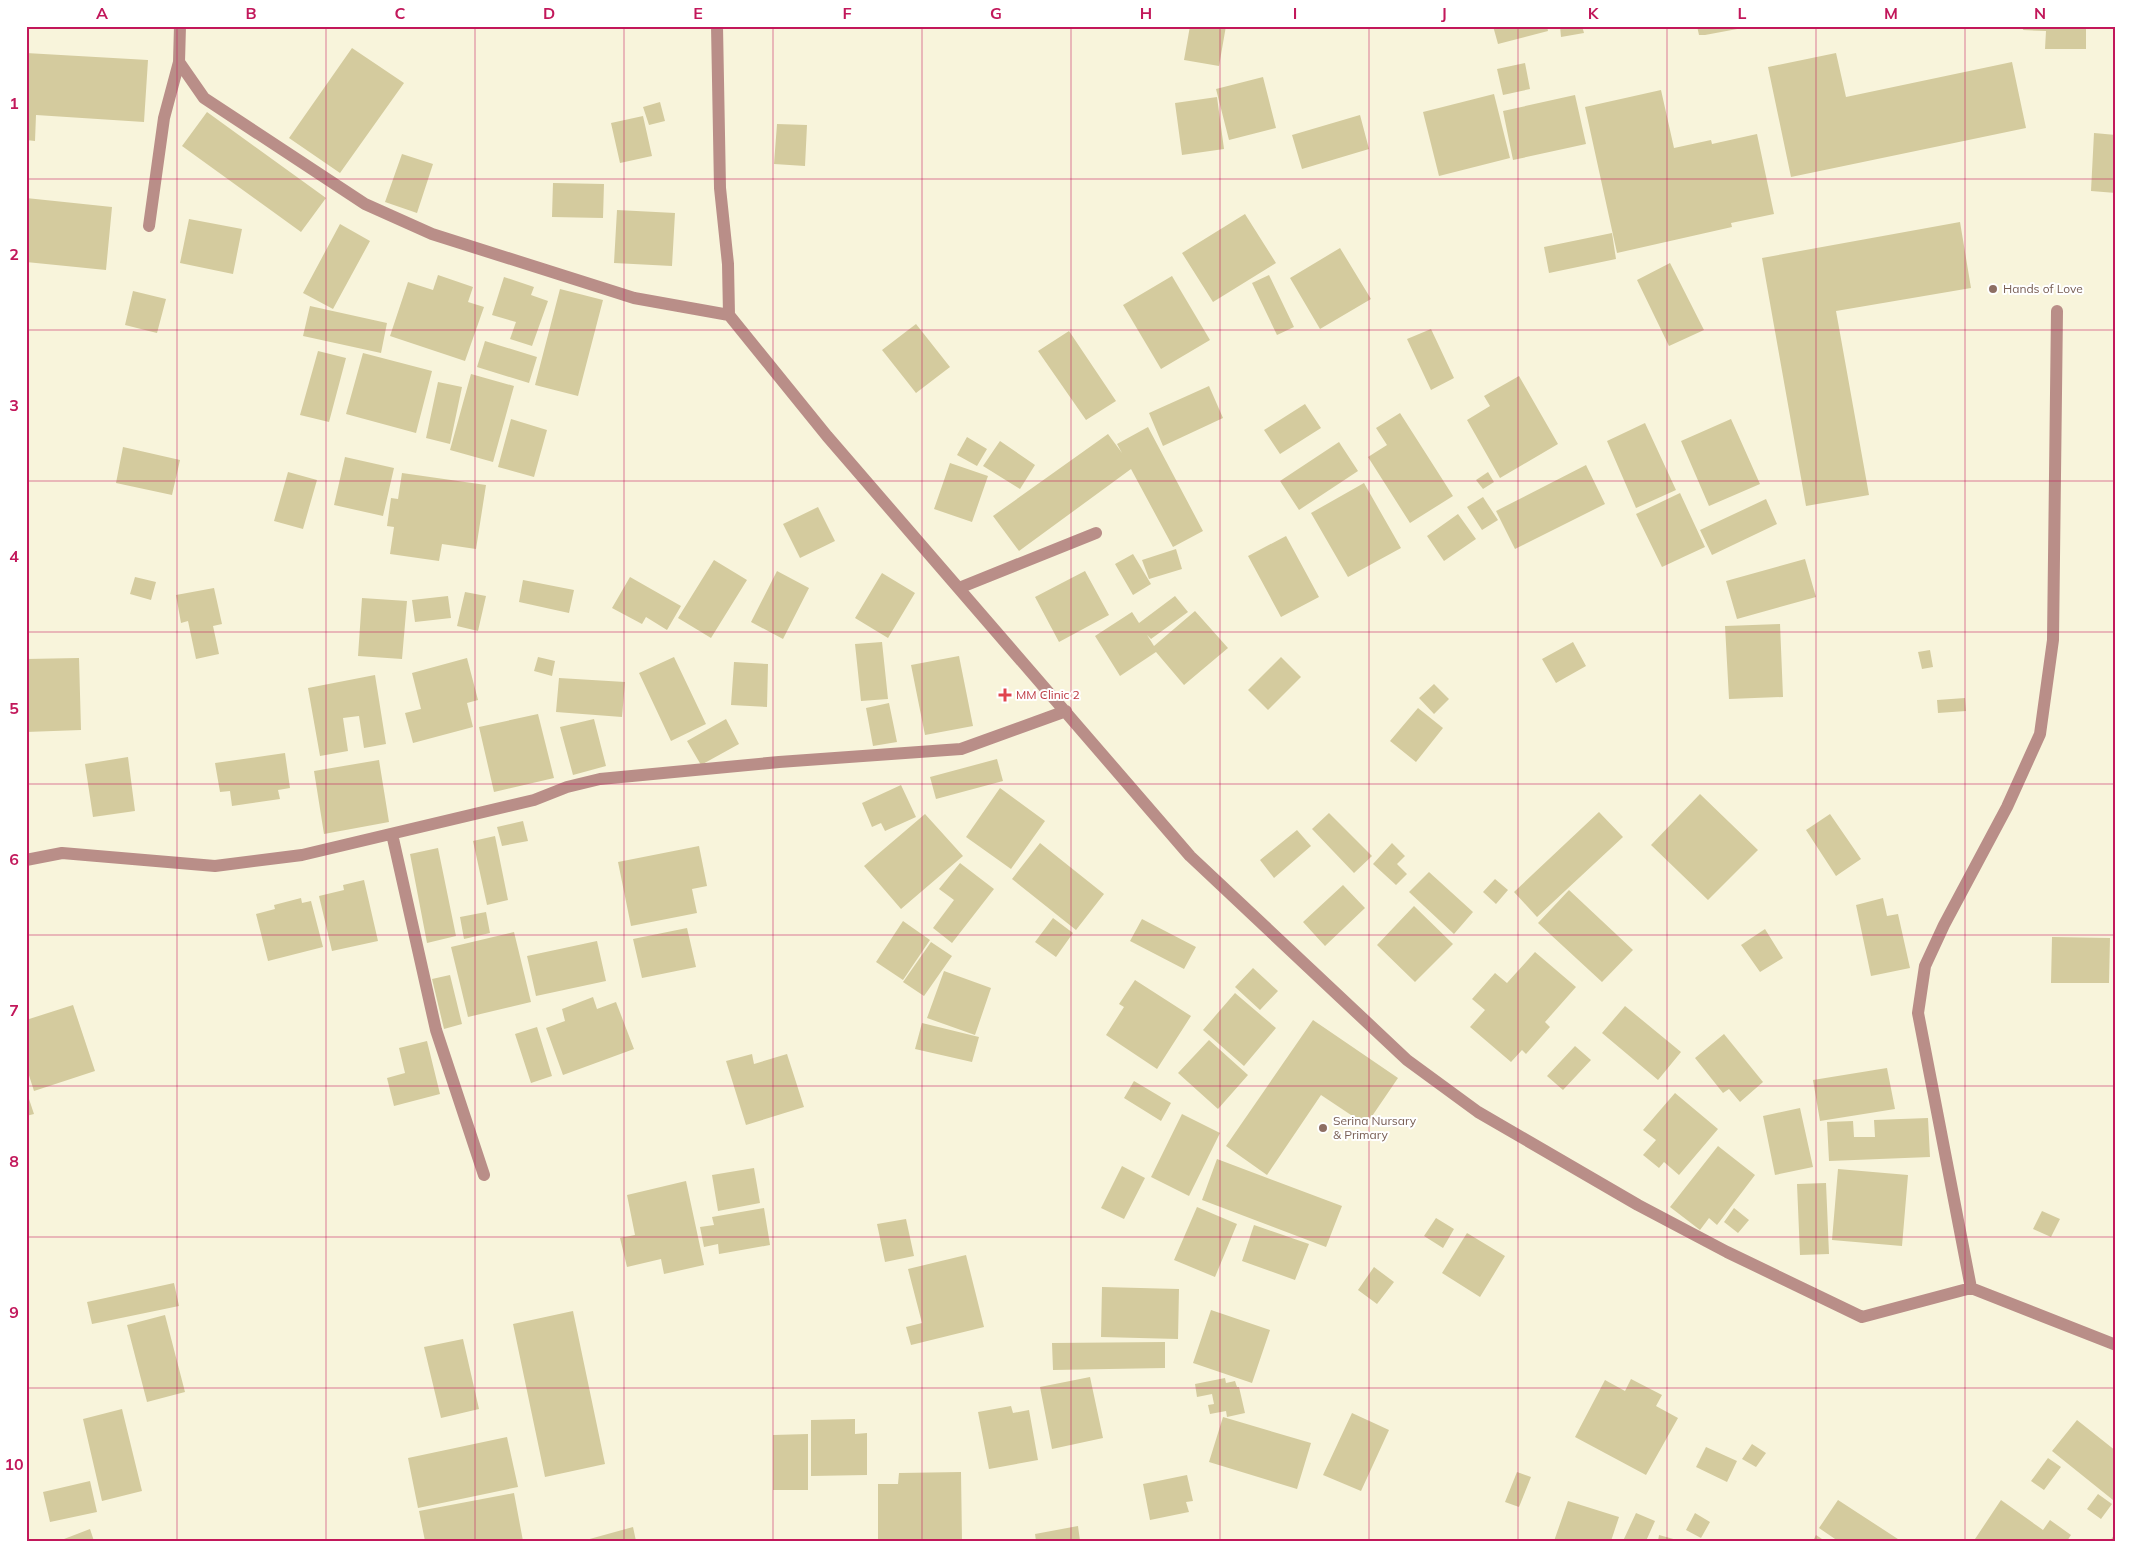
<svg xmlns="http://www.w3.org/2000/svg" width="2142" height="1567" font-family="Mulish,sans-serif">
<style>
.building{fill:#d4cb9e}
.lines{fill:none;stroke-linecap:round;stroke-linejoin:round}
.street{stroke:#b98e88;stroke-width:12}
.grid{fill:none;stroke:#c2185b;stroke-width:1;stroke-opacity:0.55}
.education-dot{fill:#8d6e63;stroke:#fff;stroke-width:2}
.health-dot{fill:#e0444e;stroke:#fff;stroke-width:2}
.labels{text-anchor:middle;stroke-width:4;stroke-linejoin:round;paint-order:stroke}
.education-label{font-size:12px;fill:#785e54;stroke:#fff;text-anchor:start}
.health-label{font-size:12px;fill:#be3a42;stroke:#fff;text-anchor:start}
.neatline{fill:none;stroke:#c2185b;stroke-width:2}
.grid-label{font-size:16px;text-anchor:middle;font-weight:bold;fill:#c2185b}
</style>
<rect width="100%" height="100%" fill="#f8f4db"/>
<!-- building -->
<path class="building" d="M1190 26H1226L1219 66 1184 60Z
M1493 26H1547L1548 31 1498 44Z
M1560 26H1582L1584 33 1561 37Z
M1697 26H1748V27L1705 35H1699Z
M2024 26H2086V49H2045L2046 31 2023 30Z
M352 48 404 83 340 173 289 138Z
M26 53 148 60 144 122 36 115 35 141 26 140Z
M1836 53 1846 97 2012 62 2026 128 1791 177 1768 67Z
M1525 63 1530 89 1503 95 1497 69Z
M1263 77 1276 128 1229 140 1216 89Z
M1661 90 1674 148 1711 140 1712 144 1757 134 1774 214 1731 223 1732 227 1617 253 1585 107Z
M1494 94 1510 158 1439 176 1423 112Z
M1575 95 1586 144 1513 160 1503 111Z
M1217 97 1224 149 1182 155 1175 103Z
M660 102 665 121 649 125 643 107Z
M207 112 326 198 301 232 182 146Z
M1360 115 1369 149 1302 169 1292 135Z
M643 116 652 156 620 163 611 123Z
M777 124 807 125 805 166 774 164Z
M2094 133 2116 135V193L2091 191Z
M402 154 433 164 417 213 385 202Z
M553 183 604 184 603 218 552 217Z
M26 198 112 207 106 270 26 262Z
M617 210 675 213 672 266 614 263Z
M1245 214 1276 263 1213 302 1182 253Z
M189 219 242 229 233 274 180 263Z
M1960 222 1971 288 1836 311 1869 495 1806 506 1762 258Z
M340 224 370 241 333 309 303 293Z
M1612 233 1616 259 1549 273 1544 247Z
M1340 248 1371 299 1320 329 1290 278Z
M1670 263 1704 330 1669 346 1637 280Z
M438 275 473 287 468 302 484 307 465 361 390 336 408 282 433 290Z
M1269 275 1294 327 1277 335 1252 283Z
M1172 276 1210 340 1161 369 1123 305Z
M504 277 534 287 531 295 548 301 532 346 510 339 516 322 492 315Z
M560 289 603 300 578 396 535 385Z
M133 291 166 299 157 333 125 325Z
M310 306 387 323 381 353 303 336Z
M916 324 950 367 916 393 882 350Z
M1431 329 1454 378 1431 390 1407 339Z
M1069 331 1116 401 1086 420 1038 351Z
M485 341 537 357 529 383 477 367Z
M318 351 346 358 329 422 300 415Z
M363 353 432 371 416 433 346 414Z
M471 374 514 386 493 462 450 450Z
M1519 376 1558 444 1500 478 1467 420 1490 406 1484 396Z
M438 382 462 387 450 444 426 438Z
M1209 386 1223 418 1163 446 1149 413Z
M1305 404 1321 428 1280 454 1264 430Z
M1400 413 1453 496 1410 523 1368 457 1387 445 1376 428Z
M511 419 547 430 534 477 498 467Z
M1731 419 1760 484 1709 506 1681 441Z
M1645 423 1676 490 1636 508 1607 441Z
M1148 427 1203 531 1173 547 1131 469 1019 551 993 516 1108 434 1122 453 1117 444Z
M967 437 987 449 977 466 957 455Z
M1000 441 1035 465 1020 489 983 466Z
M1339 442 1358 471 1299 510 1280 481Z
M123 447 180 460 172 495 116 483Z
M345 457 394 468 383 516 334 505Z
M950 463 988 476 972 522 934 509Z
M1586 465 1605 504 1515 549 1496 511Z
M288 472 317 480 303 529 274 521Z
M1488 472 1494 482 1483 489 1476 480Z
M402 473 486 485 476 549 442 544 439 561 390 554 394 527 387 526 391 498 398 499Z
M1364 483 1401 548 1348 577 1311 513Z
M1680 493 1705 547 1662 567 1636 514Z
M1483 497 1498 520 1482 530 1467 507Z
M1766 499 1777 524 1712 555 1700 530Z
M818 507 835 541 800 558 783 524Z
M1458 514 1476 539 1444 561 1427 536Z
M1286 536 1319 597 1281 617 1248 556Z
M1176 549 1182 569 1149 579 1142 560Z
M1133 554 1151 584 1133 595 1115 564Z
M1805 559 1816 597 1737 619 1726 581Z
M714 560 747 580 711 638 678 618Z
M777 571 809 588 783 639 751 622Z
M1085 571 1109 615 1059 642 1035 597Z
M882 573 915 593 888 638 855 618Z
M135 577 156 582 151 600 130 594Z
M630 577 681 606 667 630 646 617 642 624 612 608Z
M523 580 574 590 569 613 519 602Z
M214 588 222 624 213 626 219 654 196 659 188 621 181 623 176 595Z
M465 592 486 596 478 631 457 626Z
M448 596 451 618 415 622 412 600Z
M1175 596 1188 612 1151 639 1147 635 1154 646 1195 611 1228 648 1184 685 1156 652 1120 676 1095 636 1132 612 1139 623Z
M362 598 407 601 402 659 358 656Z
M1780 624 1783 697 1729 699 1725 626Z
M882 642 888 699 861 701 855 644Z
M1573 642 1586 666 1556 683 1542 659Z
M1930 650 1933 667 1922 669 1918 652Z
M959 656 973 726 925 735 911 665Z
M538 657 555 661 552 676 534 671Z
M674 657 706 724 671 741 639 673Z
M1281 657 1301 677 1268 710 1248 690Z
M79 658 81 730 26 732V659Z
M467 658 478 700 467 703 473 727 413 743 405 713 421 709 412 673Z
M734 662 768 664 767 707 731 705Z
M375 675 386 744 364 748 359 716 343 718 348 751 320 756 308 688Z
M559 678 625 682 622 717 556 712Z
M1434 684 1449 699 1434 714 1419 698Z
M1965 698 1966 711 1938 713 1937 700Z
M889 703 897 742 873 746 866 708Z
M1418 708 1443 728 1416 762 1390 741Z
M538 714 554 778 494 792 479 727Z
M594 719 606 766 573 775 560 727Z
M726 719 739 744 701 765 687 741Z
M285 753 290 788 278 790 280 799 232 806 230 791 220 792 215 763Z
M128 757 135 811 93 817 85 764Z
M997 759 1003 781 936 799 930 777Z
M379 760 389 822 324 834 314 771Z
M901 785 916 817 885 831 881 823 872 827 862 803Z
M1000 788 1045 821 1011 869 966 837Z
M1700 794 1758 850 1708 900 1651 845Z
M1599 812 1623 837 1537 917 1514 892Z
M1329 813 1372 856 1354 873 1312 829Z
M925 814 963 856 901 909 864 866Z
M1830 814 1861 859 1836 876 1806 830Z
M523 821 528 841 502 846 497 827Z
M1297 830 1311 846 1274 878 1260 860Z
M495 836 508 900 487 905 473 841Z
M1040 843 1104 894 1076 930 1012 879Z
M1392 843 1405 856 1397 864 1407 874 1396 885 1373 864Z
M699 846 707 886 692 889 697 913 631 926 618 862Z
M438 848 456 936 427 943 410 854Z
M960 863 994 889 952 943 933 928 954 900 939 889Z
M1429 872 1473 912 1454 934 1409 892Z
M1495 879 1508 890 1496 904 1483 892Z
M364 880 378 941 332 951 319 896 344 890 343 885Z
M1343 885 1365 908 1325 946 1303 922Z
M1569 890 1633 950 1602 982 1538 923Z
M301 898 302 903 311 901 323 947 268 961 256 914 275 909 274 905Z
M1883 898 1887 916 1898 914 1910 968 1871 976 1856 905Z
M1414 906 1453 944 1415 982 1377 945Z
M486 912 490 933 464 939 460 917Z
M1053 918 1073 933 1056 957 1035 942Z
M1142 919 1196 947 1184 969 1130 941Z
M903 921 930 940 903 980 876 962Z
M687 928 696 967 642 978 633 939Z
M1765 929 1783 958 1760 972 1741 945Z
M514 932 531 1002 468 1017 451 947Z
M2052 937 2110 938 2109 983H2051Z
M597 941 606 981 536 996 527 956Z
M931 942 952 956 924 996 903 982Z
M1535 952 1576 987 1545 1022 1550 1027 1526 1054 1522 1050 1511 1062 1470 1027 1485 1010 1472 999 1495 973 1507 983Z
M1253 968 1278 991 1260 1010 1235 987Z
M944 971 991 988 975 1035 927 1018Z
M450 975 462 1024 444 1029 432 979Z
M1135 980 1191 1016 1157 1069 1106 1035 1124 1007 1119 1004Z
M1235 993 1276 1028 1244 1066 1203 1030Z
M593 997 597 1009 616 1002 634 1049 563 1075 546 1028 565 1021 562 1009Z
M73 1005 95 1071 34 1091 26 1066V1020Z
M1625 1006 1681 1052 1658 1080 1602 1033Z
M1313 1020 1398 1078 1366 1125 1321 1095 1267 1175 1226 1146Z
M922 1023 979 1037 972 1062 915 1049Z
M537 1027 552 1076 531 1083 515 1034Z
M1724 1034 1763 1082 1740 1102 1729 1089 1723 1093 1695 1058Z
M1209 1040 1248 1075 1218 1109 1178 1073Z
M427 1041 440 1094 394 1106 387 1078 405 1073 399 1048Z
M1575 1046 1591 1060 1563 1090 1547 1076Z
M752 1054 754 1064 787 1054 804 1107 746 1125 726 1061Z
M1887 1068 1895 1109 1820 1121 1813 1080Z
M1134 1081 1171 1103 1161 1121 1124 1098Z
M26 1090 34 1114 26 1116Z
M1675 1093 1718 1129 1679 1175 1664 1162 1659 1168 1643 1155 1656 1140 1643 1130Z
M1800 1108 1813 1167 1775 1175 1763 1116Z
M1182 1114 1220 1133 1189 1196 1151 1177Z
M1928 1118 1930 1157 1829 1161 1827 1122 1853 1121 1854 1137H1875L1874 1120Z
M1718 1146 1755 1175 1717 1225 1709 1218 1700 1230 1670 1207Z
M1217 1159 1342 1206 1326 1247 1202 1200Z
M1122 1166 1145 1178 1124 1219 1101 1208Z
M754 1168 760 1203 718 1211 712 1175Z
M1838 1169 1908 1175 1902 1246 1832 1240Z
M686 1181 704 1265 664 1274 661 1259 627 1267 620 1238 635 1235 627 1195Z
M1826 1183 1829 1254 1800 1255 1797 1184Z
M1197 1207 1237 1224 1215 1277 1174 1260Z
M764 1208 770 1245 719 1254 718 1244 704 1247 700 1227 714 1225 712 1217Z
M1734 1208 1749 1220 1738 1233 1724 1222Z
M2042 1211 2060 1219 2051 1237 2033 1229Z
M1436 1218 1454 1229 1443 1248 1424 1236Z
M906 1219 914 1256 885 1262 877 1224Z
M1254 1225 1309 1244 1295 1280 1242 1261Z
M1467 1233 1505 1256 1480 1297 1442 1273Z
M966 1255 984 1327 911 1345 906 1327 922 1323 908 1269Z
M1374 1267 1394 1282 1377 1304 1358 1290Z
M174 1283 179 1306 92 1324 87 1302Z
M1102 1287 1179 1289 1178 1339 1101 1337Z
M1211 1310 1270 1330 1252 1383 1193 1363Z
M573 1311 605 1464 545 1477 513 1324Z
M165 1315 185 1392 147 1402 127 1325Z
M463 1339 479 1409 441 1418 424 1347Z
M1165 1342V1368L1053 1370 1052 1343Z
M1090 1377 1103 1438 1052 1449 1040 1387Z
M1225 1378 1226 1383 1235 1381 1237 1387H1239L1245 1413 1227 1417 1226 1411 1210 1414 1208 1405 1214 1404 1212 1394 1197 1397 1195 1384Z
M1631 1379 1662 1395 1656 1406 1678 1418 1646 1475 1575 1437 1605 1380 1625 1391Z
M1011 1406 1013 1413 1029 1410 1038 1460 989 1469 978 1412Z
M122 1409 142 1491 102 1501 83 1419Z
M1352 1413 1389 1430 1361 1491 1323 1475Z
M1223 1417 1311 1443 1297 1489 1209 1462Z
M855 1419V1434L867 1433V1475L811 1476V1420Z
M2077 1420 2116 1451V1497L2113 1500 2052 1451Z
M808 1434V1490H773V1435Z
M507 1437 518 1487 418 1508 408 1458Z
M1752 1444 1766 1453 1756 1467 1742 1459Z
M1706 1447 1737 1461 1727 1482 1696 1467Z
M2048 1458 2061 1467 2044 1490 2031 1481Z
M961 1472 962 1541H878V1484H898L899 1473Z
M1517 1472 1531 1477 1519 1507 1505 1502Z
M1187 1475 1193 1501 1186 1502 1189 1512 1150 1520 1143 1484Z
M90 1481 97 1512 50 1522 43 1492Z
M514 1493 523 1541H425L419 1511Z
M2098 1494 2112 1504 2101 1519 2087 1509Z
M1838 1500 1901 1541H1838L1819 1528Z
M2001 1500 2043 1530 2050 1520 2071 1535 2067 1541H1978L1975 1539Z
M1568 1501 1619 1517 1611 1541H1554Z
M1636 1513 1655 1521 1646 1541H1623Z
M1695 1513 1710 1522 1701 1538 1686 1530Z
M1078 1526 1080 1541H1036L1035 1534Z
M633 1527 636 1541H586V1540Z
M90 1529 94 1541H64V1539Z
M2116 1532V1541H2110Z
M1659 1535 1677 1540V1541H1658Z
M1816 1535 1825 1541H1813Z"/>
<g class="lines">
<!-- street -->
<path class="street" d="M717 26 720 188 728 264 729 315 827 436 1190 856 1407 1060 1478 1112 1638 1205 1727 1252 1862 1317 1971 1288 2116 1345
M179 62 204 98 365 204 432 234 634 298 729 315
M149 226 164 118 179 62 180 26
M959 588 1096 533
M392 834 436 1030 484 1175
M26 860 62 853 215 866 302 855 534 800 567 787 600 779 779 762 961 749 1066 711
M1971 1288 1918 1013 1925 966 1944 925 2007 807 2040 734 2053 640 2057 311"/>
</g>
<!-- grid -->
<path class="grid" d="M177 26V1541M326 26V1541M475 26V1541M624 26V1541M773 26V1541M922 26V1541M1071 26V1541M1220 26V1541M1369 26V1541M1518 26V1541M1667 26V1541M1816 26V1541M1965 26V1541M26 179H2116M26 330H2116M26 481H2116M26 632H2116M26 784H2116M26 935H2116M26 1086H2116M26 1237H2116M26 1388H2116"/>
<!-- markers -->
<g class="education-dot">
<circle cx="1993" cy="289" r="5"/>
<circle cx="1323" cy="1128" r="5"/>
</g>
<path class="health-dot" d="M1002.5 687.5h5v5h5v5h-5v5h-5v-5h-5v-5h5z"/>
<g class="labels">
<!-- education labels -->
<g class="education-label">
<text x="2003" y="293">Hands of Love</text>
<text x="1333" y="1125">Serina Nursary<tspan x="1333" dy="14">&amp; Primary</tspan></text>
</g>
<!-- health labels -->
<g class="health-label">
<text x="1016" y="699">MM Clinic 2</text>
</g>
</g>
<!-- border -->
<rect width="2142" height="1567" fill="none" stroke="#ffffff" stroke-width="55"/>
<rect x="28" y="28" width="2086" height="1512" class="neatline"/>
<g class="grid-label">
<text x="102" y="19">A</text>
<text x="251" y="19">B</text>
<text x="400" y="19">C</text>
<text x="549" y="19">D</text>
<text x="698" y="19">E</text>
<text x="847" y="19">F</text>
<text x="996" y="19">G</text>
<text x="1146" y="19">H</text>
<text x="1295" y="19">I</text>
<text x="1444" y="19">J</text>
<text x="1593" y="19">K</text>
<text x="1742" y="19">L</text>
<text x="1891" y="19">M</text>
<text x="2040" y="19">N</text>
<text x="14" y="109">1</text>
<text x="14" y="260">2</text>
<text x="14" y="411">3</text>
<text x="14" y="562">4</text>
<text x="14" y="714">5</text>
<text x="14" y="865">6</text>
<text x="14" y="1016">7</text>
<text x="14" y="1167">8</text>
<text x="14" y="1318">9</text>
<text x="14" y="1470">10</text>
</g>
</svg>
